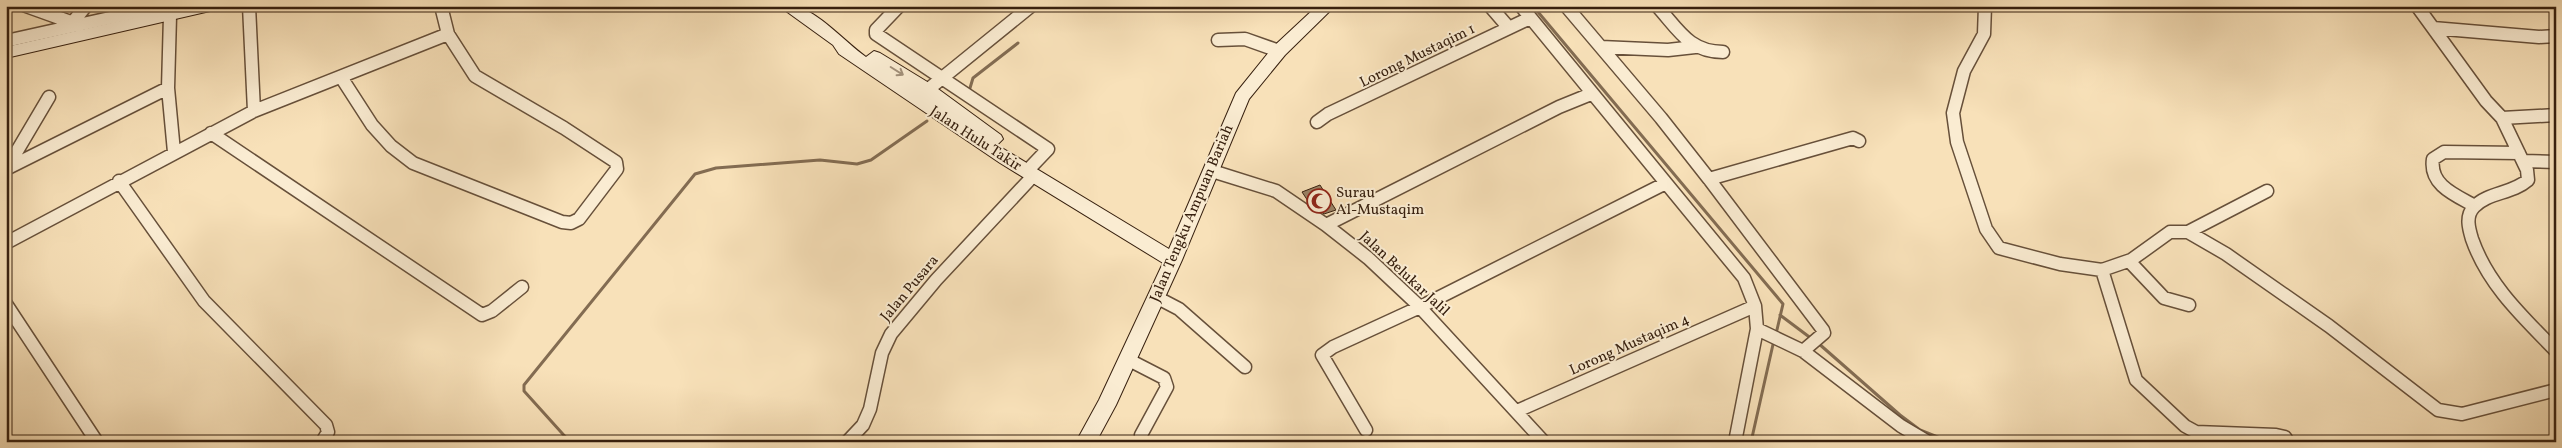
<svg xmlns="http://www.w3.org/2000/svg" width="2562" height="448" font-family="Vollkorn,serif">
<style>
.lines{fill:none;stroke-linecap:round;stroke-linejoin:round}
.stream{stroke:#836c52;stroke-width:3}
.building{fill:#9b8467;stroke:#37200f}
.street-casing{stroke:#67503a;stroke-width:15}
.secondary-casing{stroke:#37200f;stroke-width:2}
.street{stroke:#faecd2;stroke-width:12}
.secondary{fill:#faecd2;fill-rule:evenodd}
.oneway{stroke:#a2907a}
.labels{text-anchor:middle;stroke-width:4;stroke-linejoin:round;paint-order:stroke}
.street-label{font-size:15px;fill:#37200f;stroke:#faecd2}
.poi-label{font-size:15px;fill:#37200f;stroke:#faecd2;text-anchor:start}
</style>
<rect width="100%" height="100%" fill="#f8e1b9"/>
<filter id="stains"><feTurbulence type="fractalNoise" baseFrequency=".004" numOctaves="4"/><feColorMatrix values="0 0 0 0 .2 0 0 0 0 .09 0 0 0 0 .02 0 0 0 .5 -.17"/></filter>
<radialGradient id="worn" r=".72"><stop offset=".6" stop-color="#630" stop-opacity="0"/><stop offset="1" stop-color="#630" stop-opacity=".3"/></radialGradient>
<g class="lines">
<!-- stream -->
<path class="stream" d="M1533 6 1783 304 1776 334
M970 88 973 78 1018 43
M1780 315 1812 339
M1818 343 1900 415 1920 430 1950 442
M570 442 524 391V385L695 174 716 168 820 160 857 164 871 160 927 121
M1751 442 1774 340"/>
</g>
<!-- building -->
<path class="building" d="M1320 185 1336 210 1324 214 1310 204 1302 192Z"/>
<g class="lines">
<!-- street casing -->
<g class="street-casing">
<path id="street" d="M26 6 79 25
M249 6 254 111
M899 6 876 30V34L1048 149 1027 171
M1490 6 1509 28
M1521 6 1666 183
M1566 6 1661 118 1709 179
M1657 6C1678 29 1689 52 1723 52
M1985 6 1984 34 1964 71 1953 113 1957 142 1986 229 1999 248 2060 264 2102 270 2131 260 2170 232H2188L2226 254 2329 326 2438 410 2462 414 2556 390
M2417 6 2433 28 2539 37 2556 36
M72 23 86 6
M2433 28 2486 101 2502 118
M1218 40 1245 39 1279 51
M6 41 164 6
M1601 47 1668 50 1695 47
M341 77 372 125 391 146 413 163 562 222 571 223 579 219 617 169 616 162 564 128 475 76 448 34
M168 88 170 16
M920 96 1031 6
M2556 115 2502 118 2527 170 2528 180C2512 194 2488 192 2474 207 2465 216 2469 229 2472 239 2488 285 2523 317 2556 351
M1317 122 1328 114 1530 18
M211 133 482 315 492 311 522 287
M2523 161 2556 162
M7 168 49 97
M6 169 168 88 174 152
M1212 171 1276 191 1326 225 1368 258 1417 304 1544 442
M119 181 204 301 326 425 328 432 322 442
M2475 206C2455 195 2429 185 2433 159L2444 152 2519 153
M1326 225 1559 107 1591 94
M2188 232 2267 191
M6 243 254 111 448 34 441 6
M2129 261 2164 298 2189 305
M2102 270 2136 380 2185 426 2196 432 2276 435 2285 437 2288 442
M1156 297 1179 309 1245 367
M6 304 97 442
M1757 329 1803 351 1901 426 1928 442
M1803 351 1824 333 1823 330 1709 179 1853 138 1859 141
M1127 359 1164 378 1167 387 1141 435 1144 442
M1517 411 1755 306
M1366 430 1322 355 1333 347 1420 307 1666 183 1744 278 1755 306 1757 329 1735 442
M847 442 863 425 870 409 882 353 891 334 936 280 1033 176"/>
</g>
<!-- secondary casing -->
<g class="secondary-casing">
<path id="secondary" d="M186 6H218L210 11 6 58V47Z
M779 6C785 6 794 5 799 7 824 17 845 42 866 57L874 51 880 53 934 86 1001 135 1003 139 997 145 1169 249 1236 93 1273 47 1317 6H1335L1285 55 1249 99 1182 260 1116 405 1096 442H1076L1099 400 1163 263 1000 163 839 54 833 45Z"/>
</g>
<!-- street -->
<use href="#street" class="street"/>
<!-- secondary -->
<use href="#secondary" class="secondary"/>
</g>
<!-- one-way arrows -->
<defs><path id="oneway-shaft" d="M-6 0H5M1.5-3L5.5 0L1.5 3" fill="none" stroke-width="1.6" stroke-linecap="round" stroke-linejoin="round" transform="scale(1.25)"/></defs>
<use class="oneway" href="#oneway-shaft" transform="translate(897 71) rotate(32)"/>
<!-- icons -->
<defs>
<g id="mosque-ring" transform="scale(1.25)"><circle r="9.5" fill="#faecd2" stroke="#8f2418" stroke-width="1.5"/><path d="M3.5-4.9A6 6 0 1 0 3.5 4.9A5 5 0 1 1 3.5-4.9Z" fill="#8f2418"/></g>
</defs>
<g fill-rule="evenodd">
<use href="#mosque-ring" x="1319" y="201"/>
</g>
<g class="labels">
<!-- street labels -->
<g class="street-label">
<text transform="translate(1417 55) rotate(-26)" y="5">Lorong Mustaqim 1</text>
<text transform="translate(976 138) rotate(33)" y="5">Jalan Hulu Takir</text>
<text transform="translate(1191 213) rotate(-67)" y="5">Jalan Tengku Ampuan Bariah</text>
<text transform="translate(1405 273) rotate(43)" y="5">Jalan Belukar Jalil</text>
<text transform="translate(909 288) rotate(-50)" y="5">Jalan Pusara</text>
<text transform="translate(1629 344) rotate(-24)" y="5">Lorong Mustaqim 4</text>
</g>
<!-- poi labels -->
<g class="poi-label">
<text x="1336" y="197">Surau<tspan x="1336" dy="17">Al-Mustaqim</tspan></text>
</g>
</g>
<!-- margin -->
<rect width="2562" height="448" fill="none" stroke="#f8e1b9" stroke-width="25"/>
<rect x="8" y="8" width="2547" height="433" fill="none" stroke="#37200f" stroke-width="2.5"/>
<rect x="12" y="12" width="2537" height="423" fill="none" stroke="#37200f"/>
<rect width="100%" height="100%" filter="url(#stains)"/>
<rect width="100%" height="100%" fill="url(#worn)"/>
</svg>
